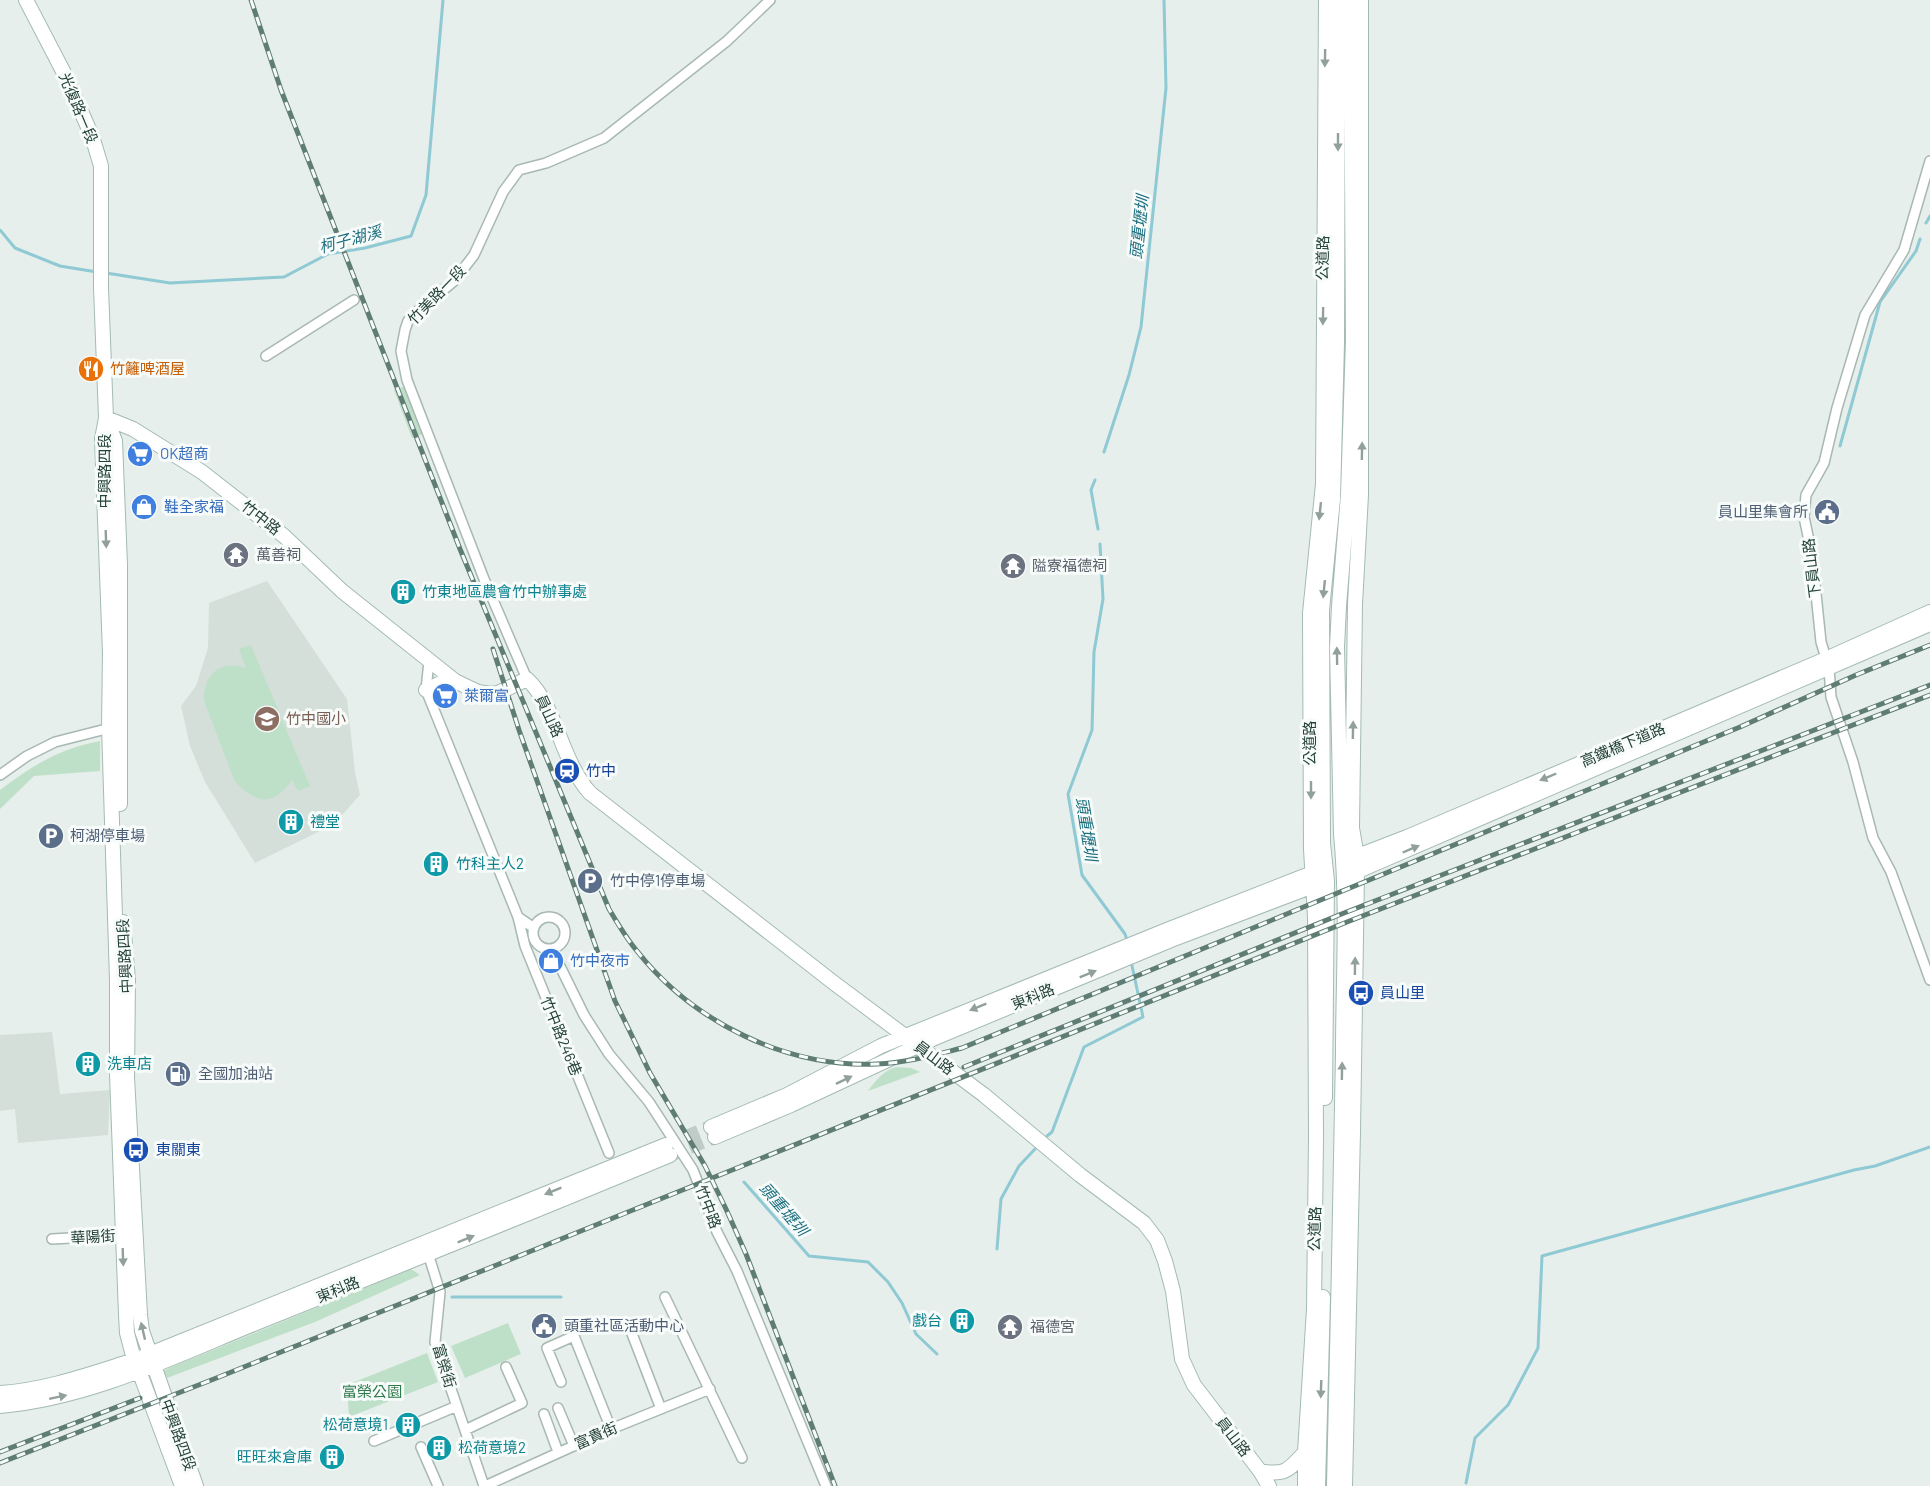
<svg xmlns="http://www.w3.org/2000/svg" width="1930" height="1486" font-family="Barlow,'Noto Sans TC',sans-serif">
<style>
.built{fill:#d4dfda}
.green{fill:#bfe0c8}
.lines{fill:none;stroke-linecap:round;stroke-linejoin:round}
.stream{stroke:#8ec9d4;stroke-width:3}
.secondary-tunnel{stroke:#bfccc8;stroke-width:14;stroke-dasharray:14 7;stroke-linecap:butt}
.street-casing{stroke:#a8b8b2;stroke-width:12}
.secondary-casing{stroke:#a4bbb3;stroke-width:16}
.street{stroke:#fff;stroke-width:9}
.secondary{stroke:#fff;stroke-width:14}
.rail-casing{stroke:#5f7d75;stroke-width:5}
.rail{stroke:#f7fbf9;stroke-width:3;stroke-dasharray:9;stroke-linecap:butt}
.oneway{fill:#92a09c}
.labels{text-anchor:middle;stroke-width:6;stroke-linejoin:round;paint-order:stroke}
.street-label{font-size:15px;fill:#24423a;stroke:#f7fbf9}
.food-label{font-size:15px;fill:#c56008;stroke:#f7fbf9;text-anchor:start}
.shop-label{font-size:15px;fill:#366cbe;stroke:#f7fbf9;text-anchor:start}
.service-label{font-size:15px;fill:#4e5e75;stroke:#f7fbf9;text-anchor:start}
.worship-label{font-size:15px;fill:#5b616d;stroke:#f7fbf9;text-anchor:start}
.culture-label{font-size:15px;fill:#0d838f;stroke:#f7fbf9;text-anchor:start}
.education-label{font-size:15px;fill:#785e54;stroke:#f7fbf9;text-anchor:start}
.transit-label{font-size:15px;fill:#164399;stroke:#f7fbf9;text-anchor:start}
.park-label{font-size:15px;fill:#2d7a4b;stroke:#f7fbf9}
.water-label{font-size:16px;font-style:italic;fill:#1c6f80;stroke:#f7fbf9}
</style>
<rect width="100%" height="100%" fill="#e6efeb"/>
<!-- built -->
<path class="built" d="M267 581 347 699 355 772 360 795 342 815 320 831 255 863 205 782 190 746 181 706 196 686 208 648 209 603Z
M52 1032 60 1094 110 1090 108 1135 18 1143 15 1109 0 1111V1035Z"/>
<!-- green -->
<path class="green" d="M413 383 431 431 412 438 394 390Z
M251 645 310 786 298 791 292 780C272 808 257 803 235 782L204 701C203 675 220 659 246 668L239 649Z
M100 741V771L34 776 0 809V790C33 765 59 749 100 741Z
M896 1067 911 1068 920 1072 868 1091C876 1080 883 1071 896 1067Z
M411 1269 420 1275 315 1322 167 1378 164 1371 169 1368Z
M508 1323 521 1354 465 1378 451 1346Z
M427 1353 438 1382 349 1417 347 1385Z"/>
<g class="lines">
<!-- stream -->
<path class="stream" d="M1926 223 1930 216
M0 230 15 248 60 266 97 272
M106 273 170 283 284 277 328 254 365 248 411 236 426 195 443 0
M1840 446 1880 302 1916 251 1920 239
M1104 452 1129 375 1141 327 1166 88 1164 0
M1095 480 1091 490 1098 529
M1100 544 1103 599 1094 652 1092 730 1068 794 1082 875 1125 934 1127 940
M1047 1136 1052 1132 1084 1047 1143 1017 1131 961
M744 1182 809 1256 868 1262 888 1282 902 1303 916 1334 937 1354
M997 1249 1001 1199 1019 1166 1035 1149
M452 1297H561
M1466 1483 1475 1438 1508 1405 1538 1348 1542 1256 1854 1170 1875 1166 1930 1147"/>
<!-- secondary-tunnel -->
<path class="secondary-tunnel" d="M666 1145 711 1127
M670 1155 715 1137"/>
<!-- street casing -->
<g class="street-casing">
<path id="street" d="M1930 161 1904 250 1865 315 1837 408 1824 463 1806 495 1804 517 1812 555 1821 642 1829 668 1831 697 1853 762 1873 838 1891 872 1930 980
M266 356 354 300
M429 661 426 690 518 917 534 928
M527 679 484 579 407 380 401 351 405 330 408 321 414 314 454 281 474 255 503 192 519 170 546 163 604 138 727 41 770 0
M0 775 27 756 55 742 114 727
M533 933a16 16 0 1 1 32 0a16 16 0 1 1-32 0Z
M518 917 525 946 609 1153
M552 950 584 1015 609 1054 649 1102 693 1170 717 1232 737 1271 826 1486
M52 1239 126 1235
M427 1250 440 1292 435 1342 484 1486
M665 1297 742 1458
M629 1326 661 1409
M561 1382 547 1348 574 1336 611 1429
M558 1408 574 1446
M544 1414 558 1452
M465 1430 522 1403 506 1367
M374 1441 457 1406
M421 1447 438 1486
M485 1486 611 1429 710 1389"/>
</g>
<!-- secondary casing -->
<g class="secondary-casing">
<path id="secondary" d="M26 0 64 73 92 136 101 166V288L106 418 102 439 110 653 109 727 117 980V1074L126 1315 127 1333 132 1352 182 1486
M106 418 133 429 202 472 284 536 342 591 455 681 478 692 491 694 498 693 527 679C557 707 560 759 590 793L834 983 984 1095 1080 1175 1144 1223 1157 1240 1165 1261 1173 1291 1182 1359 1194 1385 1260 1471 1269 1486
M106 418 115 441 120 565V804
M426 690 447 680 455 681
M1350 859 1407 837 1826 659 1930 612
M1351 874 1930 624
M123 922 128 980 127 1077 140 1315 142 1331 150 1354 196 1486
M1325 1098 1327 881 1323 843 1322 610 1333 499 1337 343 1338 0
M711 1127 787 1095 881 1046 1167 930 1320 870
M715 1137 791 1105 937 1037 1171 940 1321 883
M0 1393C47 1390 90 1374 135 1360L666 1145
M0 1406C93 1398 181 1353 266 1319 401 1265 536 1211 670 1155
M1260 1471C1285 1476 1289 1470 1305 1452
M1305 1486V1452L1314 1309 1316 1137 1315 917 1311 849 1310 613 1323 484 1326 0
M1318 1486 1323 1297
M1334 1486C1337 1342 1341 1197 1343 1053 1343 980 1348 906 1341 834L1337 647 1339 606 1348 495 1353 340 1351 0
M1345 1486 1353 1132 1357 872V857L1352 828 1355 604 1361 495V0"/>
</g>
<!-- street -->
<use href="#street" class="street"/>
<!-- secondary -->
<use href="#secondary" class="secondary"/>
<!-- rail casing -->
<g class="rail-casing">
<path id="rail" d="M251 0 281 90 460 549 609 909C618 924 626 938 637 951 693 1022 786 1068 877 1064 906 1063 934 1055 962 1048L1740 727 1856 675 1930 645
M493 649 519 730 615 1001 650 1073 705 1166 726 1209 746 1254 835 1486
M964 1067 1344 913 1930 685
M0 1452 140 1398
M0 1463 219 1377 1347 922 1930 695"/>
</g>
<!-- rail -->
<use href="#rail" class="rail"/>
</g>
<!-- one-way arrows -->
<defs><path id="oneway-solid" d="M-6-.8H1V-3.2L6.5 0L1 3.2V.8H-6Z" transform="scale(1.5)"/></defs>
<g class="oneway">
<use href="#oneway-solid" transform="translate(1325 58) rotate(91)"/>
<use href="#oneway-solid" transform="translate(1338 142) rotate(90)"/>
<use href="#oneway-solid" transform="translate(1323 316) rotate(91)"/>
<use href="#oneway-solid" transform="translate(1362 451) rotate(-89)"/>
<use href="#oneway-solid" transform="translate(1320 511) rotate(96)"/>
<use href="#oneway-solid" transform="translate(106 539) rotate(88)"/>
<use href="#oneway-solid" transform="translate(1324 589) rotate(96)"/>
<use href="#oneway-solid" transform="translate(1337 656) rotate(-91)"/>
<use href="#oneway-solid" transform="translate(1353 730) rotate(-89)"/>
<use href="#oneway-solid" transform="translate(1548 777) rotate(157)"/>
<use href="#oneway-solid" transform="translate(1311 790) rotate(90)"/>
<use href="#oneway-solid" transform="translate(1411 849) rotate(-23)"/>
<use href="#oneway-solid" transform="translate(1355 966) rotate(-89)"/>
<use href="#oneway-solid" transform="translate(1088 974) rotate(-22)"/>
<use href="#oneway-solid" transform="translate(978 1007) rotate(158)"/>
<use href="#oneway-solid" transform="translate(1342 1071) rotate(-89)"/>
<use href="#oneway-solid" transform="translate(844 1080) rotate(-26)"/>
<use href="#oneway-solid" transform="translate(553 1191) rotate(158)"/>
<use href="#oneway-solid" transform="translate(466 1239) rotate(-22)"/>
<use href="#oneway-solid" transform="translate(123 1257) rotate(88)"/>
<use href="#oneway-solid" transform="translate(143 1331) rotate(-103)"/>
<use href="#oneway-solid" transform="translate(1321 1389) rotate(92)"/>
<use href="#oneway-solid" transform="translate(58 1397) rotate(-12)"/>
</g>
<!-- icons -->
<defs>
<g id="restaurant-disc" transform="scale(1.35)"><circle r="9.5" fill="#e8710a" stroke="#f7fbf9"/><path d="M-5-6h1v4h1v-4h1v4h1v-4h1v5L-1.5 .5V6h-2V.5L-5-1ZM5-6V6H3V1.5H1.5Q1.5-4 5-6Z" fill="#fff"/></g>
<g id="supermarket-disc" transform="scale(1.35)"><circle r="9.5" fill="#3f7fe0" stroke="#f7fbf9"/><path d="M-6-5.5h2.5l.6 2H6L4.5 2H-2.5L-4.4-4H-6ZM-1.5 3.2a1.3 1.3 0 1 0 .1 0ZM3 3.2a1.3 1.3 0 1 0 .1 0Z" fill="#fff"/></g>
<g id="shop-disc" transform="scale(1.35)"><circle r="9.5" fill="#3f7fe0" stroke="#f7fbf9"/><path d="M-5-2.5h2.3a2.7 3.5 0 0 1 5.4 0H5L5.5 6h-11ZM-1.5-2.5h3a1.5 2.3 0 0 0-3 0Z" fill="#fff"/></g>
<g id="civic-disc" transform="scale(1.35)"><circle r="9.5" fill="#5c6f8a" stroke="#f7fbf9"/><path d="M-.6-6.5H3V-4.5H.6V-3L4-1V1h2V6H-6V1h2V-1L-.6-3ZM-1.2 2.5V6h2.4V2.5Z" fill="#fff"/></g>
<g id="temple-disc" transform="scale(1.35)"><circle r="9.5" fill="#6b7280" stroke="#f7fbf9"/><path d="M0-6L5-2H3V0L6.5 2.5H4V6H1.5V3h-3V6H-4V2.5H-6.5L-3 0V-2H-5Z" fill="#fff"/></g>
<g id="building-disc" transform="scale(1.35)"><circle r="9.5" fill="#0f9aa8" stroke="#f7fbf9"/><path d="M-4-6H4V6H1V3H-1V6H-4ZM-2.5-4.3h1.7v1.8h-1.7ZM.8-4.3h1.7v1.8H.8ZM-2.5-1h1.7V.8h-1.7ZM.8-1h1.7V.8H.8Z" fill="#fff"/></g>
<g id="school-disc" transform="scale(1.35)"><circle r="9.5" fill="#8d6e63" stroke="#f7fbf9"/><path d="M0-5L7-2L0 1L-7-2ZM-4 1L0 2.5L4 1V4Q0 6-4 4Z" fill="#fff"/></g>
<g id="station-disc" transform="scale(1.35)"><circle r="9.5" fill="#1a4fb4" stroke="#f7fbf9"/><path d="M-3-6H3Q5-6 5-4V2Q5 4 3 4L4.5 6H3L1.5 4h-3L-3 6H-4.5L-3 4Q-5 4-5 2V-4Q-5-6-3-6ZM-3.5-4v3h7v-3ZM-3.5 1v1.5H-2V1ZM2 1v1.5H3.5V1Z" fill="#fff"/></g>
<g id="parking-disc" transform="scale(1.35)"><circle r="9.5" fill="#5c6f8a" stroke="#f7fbf9"/><path d="M-3.5-5.5H1a3.5 3.5 0 0 1 0 7H-1V5.5H-3.5ZM-1-3.4V-.6H.8a1.4 1.4 0 0 0 0-2.8Z" fill="#fff"/></g>
<g id="bus-disc" transform="scale(1.35)"><circle r="9.5" fill="#1a4fb4" stroke="#f7fbf9"/><path d="M-5-6H5V4H4V6H2V4H-2V6H-4V4H-5ZM-3.5-4V0h7V-4ZM-3.5 1.2v1.5H-2V1.2ZM2 1.2v1.5H3.5V1.2Z" fill="#fff"/></g>
<g id="fuel-disc" transform="scale(1.35)"><circle r="9.5" fill="#5c6f8a" stroke="#f7fbf9"/><path d="M-5.5-6h7V0h2V4h1.3V-2.5L3-4.5l.8-.8L6-3V5H2.5V1h-1V6h-7ZM-4.2-4.7v3.2H.2V-4.7Z" fill="#fff"/></g>
</defs>
<g fill-rule="evenodd">
<use href="#restaurant-disc" x="91" y="369"/>
<use href="#supermarket-disc" x="140" y="454"/>
<use href="#shop-disc" x="144" y="507"/>
<use href="#civic-disc" x="1827" y="512"/>
<use href="#temple-disc" x="236" y="555"/>
<use href="#temple-disc" x="1013" y="566"/>
<use href="#building-disc" x="403" y="592"/>
<use href="#supermarket-disc" x="445" y="696"/>
<use href="#school-disc" x="267" y="719"/>
<use href="#station-disc" x="567" y="771"/>
<use href="#building-disc" x="291" y="822"/>
<use href="#parking-disc" x="51" y="836"/>
<use href="#building-disc" x="436" y="864"/>
<use href="#parking-disc" x="590" y="881"/>
<use href="#shop-disc" x="551" y="961"/>
<use href="#bus-disc" x="1361" y="993"/>
<use href="#building-disc" x="88" y="1064"/>
<use href="#fuel-disc" x="178" y="1074"/>
<use href="#bus-disc" x="136" y="1150"/>
<use href="#building-disc" x="962" y="1321"/>
<use href="#civic-disc" x="544" y="1326"/>
<use href="#temple-disc" x="1010" y="1327"/>
<use href="#building-disc" x="408" y="1425"/>
<use href="#building-disc" x="439" y="1448"/>
<use href="#building-disc" x="332" y="1457"/>
</g>
<g class="labels">
<!-- street labels -->
<g class="street-label">
<text transform="translate(78 108) rotate(67)" y="5">光復路一段</text>
<text transform="translate(1323 258) rotate(-89)" y="5">公道路</text>
<text transform="translate(437 295) rotate(-46)" y="5">竹美路一段</text>
<text transform="translate(105 471) rotate(-90)" y="5">中興路四段</text>
<text transform="translate(261 518) rotate(38)" y="5">竹中路</text>
<text transform="translate(1812 568) rotate(-97)" y="5">下員山路</text>
<text transform="translate(549 716) rotate(65)" y="5">員山路</text>
<text transform="translate(1310 743) rotate(-90)" y="5">公道路</text>
<text transform="translate(1623 745) rotate(-23)" y="5">高鐵橋下道路</text>
<text transform="translate(125 956) rotate(-93)" y="5">中興路四段</text>
<text transform="translate(1033 997) rotate(-22)" y="5">東科路</text>
<text transform="translate(561 1036) rotate(68)" y="5">竹中路246巷</text>
<text transform="translate(934 1058) rotate(37)" y="5">員山路</text>
<text transform="translate(708 1207) rotate(69)" y="5">竹中路</text>
<text transform="translate(1315 1229) rotate(-89)" y="5">公道路</text>
<text transform="translate(93 1237) rotate(-3)" y="5">華陽街</text>
<text transform="translate(338 1290) rotate(-22)" y="5">東科路</text>
<text transform="translate(444 1366) rotate(73)" y="5">富榮街</text>
<text transform="translate(178 1435) rotate(70)" y="5">中興路四段</text>
<text transform="translate(596 1436) rotate(-24)" y="5">富貴街</text>
<text transform="translate(1233 1437) rotate(52)" y="5">員山路</text>
</g>
<!-- food labels -->
<g class="food-label">
<text x="110" y="374">竹籬啤酒屋</text>
</g>
<!-- shop labels -->
<g class="shop-label">
<text x="160" y="459">OK超商</text>
<text x="164" y="512">鞋全家福</text>
<text x="464" y="701">萊爾富</text>
<text x="570" y="966">竹中夜市</text>
</g>
<!-- service labels -->
<g class="service-label">
<text x="1808" y="517" text-anchor="end">員山里集會所</text>
<text x="70" y="841">柯湖停車場</text>
<text x="610" y="886">竹中停1停車場</text>
<text x="198" y="1079">全國加油站</text>
<text x="564" y="1331">頭重社區活動中心</text>
</g>
<!-- worship labels -->
<g class="worship-label">
<text x="256" y="560">萬善祠</text>
<text x="1032" y="571">隘寮福德祠</text>
<text x="1030" y="1332">福德宮</text>
</g>
<!-- culture labels -->
<g class="culture-label">
<text x="422" y="597">竹東地區農會竹中辦事處</text>
<text x="310" y="827">禮堂</text>
<text x="456" y="869">竹科主人2</text>
<text x="107" y="1069">洗車店</text>
<text x="942" y="1326" text-anchor="end">戲台</text>
<text x="388" y="1430" text-anchor="end">松荷意境1</text>
<text x="458" y="1453">松荷意境2</text>
<text x="312" y="1462" text-anchor="end">旺旺來倉庫</text>
</g>
<!-- education labels -->
<g class="education-label">
<text x="286" y="724">竹中國小</text>
</g>
<!-- transit labels -->
<g class="transit-label">
<text x="586" y="776">竹中</text>
<text x="1380" y="998">員山里</text>
<text x="156" y="1155">東關東</text>
</g>
<!-- park labels -->
<g class="park-label">
<text x="372" y="1397">富榮公園</text>
</g>
<!-- water labels -->
<g class="water-label">
<text transform="translate(1139 227) rotate(-84)" y="6">頭重壢圳</text>
<text transform="translate(350 239) rotate(-15)" y="6">柯子湖溪</text>
<text transform="translate(1087 829) rotate(81)" y="6">頭重壢圳</text>
<text transform="translate(784 1209) rotate(49)" y="6">頭重壢圳</text>
</g>
</g>
</svg>
